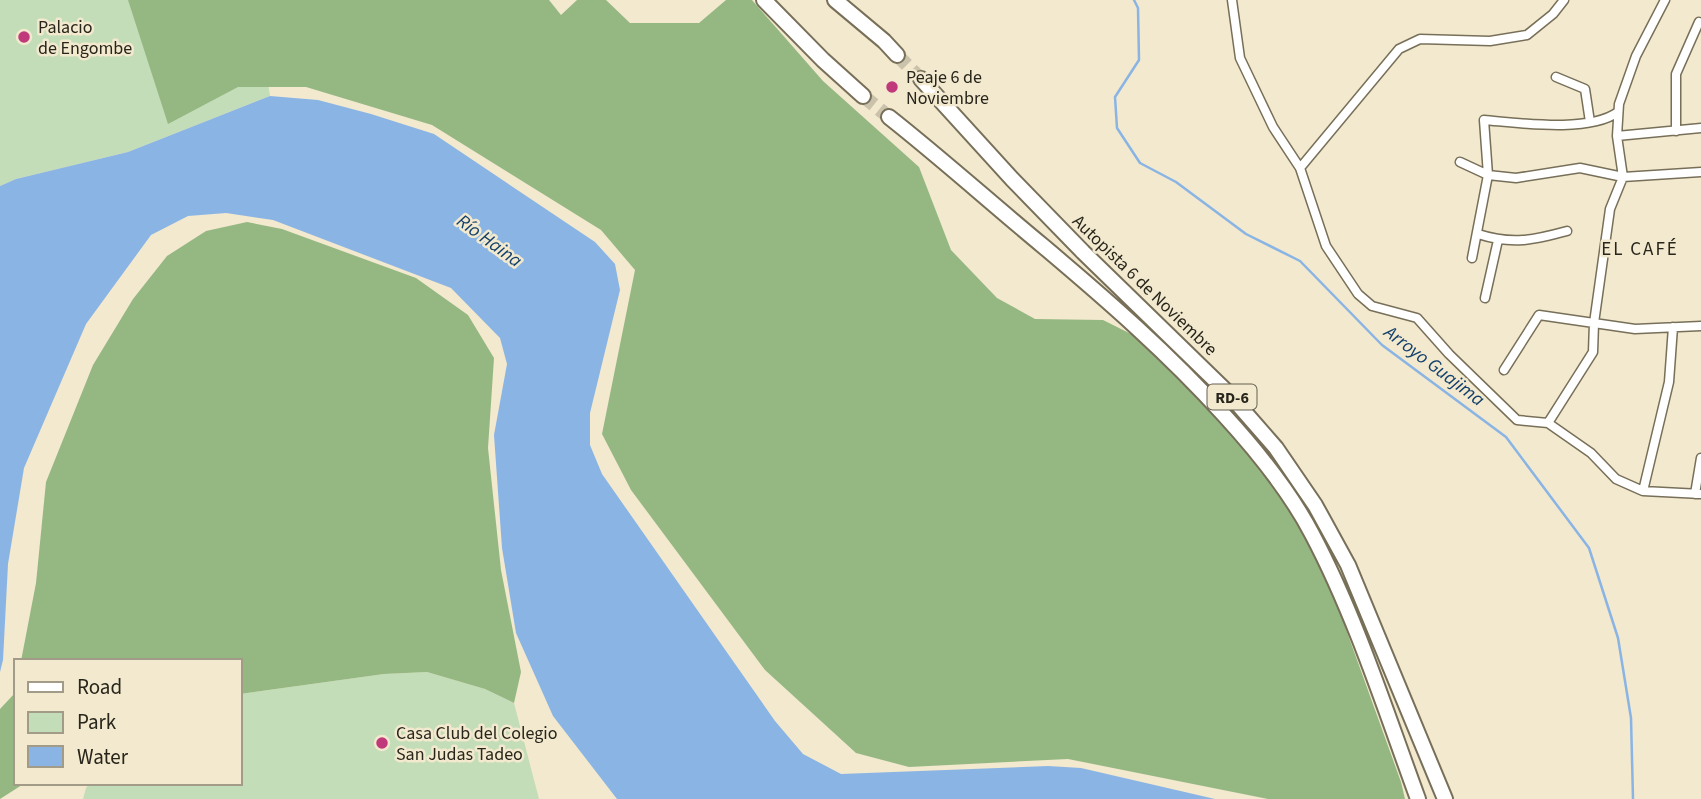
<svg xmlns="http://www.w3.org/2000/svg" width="1701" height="799" font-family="'Source Sans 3',sans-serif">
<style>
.green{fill:#c4ddb9}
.forest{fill:#95b883}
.water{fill:#8ab4e4}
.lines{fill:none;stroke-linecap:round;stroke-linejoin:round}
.stream{stroke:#8ab4e4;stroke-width:2.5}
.motorway-tunnel{stroke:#cac2ab;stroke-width:14;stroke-dasharray:14 7;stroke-linecap:butt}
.minor-casing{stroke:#776f58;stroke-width:11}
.motorway-casing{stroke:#776f58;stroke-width:18}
.minor{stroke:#fff;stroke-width:8}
.motorway{stroke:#fff;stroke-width:14}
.poi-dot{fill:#c03a7b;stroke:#f2e9cf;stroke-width:2.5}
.labels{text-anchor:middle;stroke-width:5;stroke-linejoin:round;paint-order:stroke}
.shield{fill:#f2e9cf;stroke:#656051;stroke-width:2}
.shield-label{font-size:16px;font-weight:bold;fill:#28251b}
.poi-label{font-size:18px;fill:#28251b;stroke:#f2e9cf;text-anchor:start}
.street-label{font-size:18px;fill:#28251b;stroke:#f2e9cf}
.water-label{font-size:19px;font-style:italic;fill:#133f6b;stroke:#f2e9cf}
.neighbourhood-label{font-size:19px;letter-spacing:2px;fill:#28251b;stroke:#f2e9cf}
</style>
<rect width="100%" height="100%" fill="#f2e9cf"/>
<!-- green -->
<path class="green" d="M0 0H256L270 96 128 152 16 179 0 186Z
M427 672 485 689 514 703 539 799H83L86 788 90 783H240V694L384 674Z"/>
<!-- forest -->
<path class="forest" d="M128 0H549L561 15 577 0H606L630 23H699L726 0H752L823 81 919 167 951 250 997 298 1035 319 1103 320 1141 339 1218 415 1277 489 1329 582 1401 782 1405 799H1268L1068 759 909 767 856 753 765 670 631 490 602 434 635 270 601 230 432 125 306 87H238L168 124Z
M247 222 282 229 416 278 468 315 494 358 488 448 501 570 521 672 514 703 485 689 427 672 384 674 240 694V661H21L36 583 46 482 93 365 133 299 167 256 206 231Z
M16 687V783H25L0 799V709L14 694Z"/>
<!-- water -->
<path class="water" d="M270 96 318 100 371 114 434 134 595 242 615 264 620 290 590 413V445L602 474 775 721 803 754 841 774 1048 766 1081 768 1215 799H617L553 716 516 633 502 548 494 435 507 364 500 338 451 288 273 220 226 213 188 216 151 235 86 324 24 468 8 564 3 660 0 672V186L16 179 128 152Z"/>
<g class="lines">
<!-- stream -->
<path class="stream" d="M1134 0 1138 8 1139 60 1115 97 1117 128 1140 163 1176 182 1246 234 1300 261 1382 345 1506 437 1589 548 1618 638 1631 718 1633 799"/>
<!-- motorway-tunnel -->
<path class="motorway-tunnel" d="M897 55 921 79
M863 96 889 117"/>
<!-- minor casing -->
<g class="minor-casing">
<path id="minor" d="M1232 0 1240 58 1273 127 1300 168 1326 246 1358 294 1372 306 1417 318 1449 354 1517 420 1548 423 1591 453 1616 479 1643 491 1701 494
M1556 77 1585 89 1590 122
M1676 131V74L1699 22
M1617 136 1701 128
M1460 162 1488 175 1516 178 1580 168 1623 177 1701 172
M1300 168 1399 49 1420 39 1490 41 1527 35 1553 14 1564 0
M1478 234C1512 245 1534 240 1567 231
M1472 258 1488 175 1484 120C1520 123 1589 133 1618 112
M1485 298 1498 240
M1504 370 1539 315 1635 329 1701 326
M1548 423 1593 352 1594 323 1610 209 1623 177 1617 136 1619 104 1636 56 1665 0
M1643 491 1669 382 1673 327
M1695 494 1701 458"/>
</g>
<!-- motorway casing -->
<g class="motorway-casing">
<path id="motorway" d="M764 0 823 60 863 96
M835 0 884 41 897 55
M921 79 1012 179 1083 252 1227 392 1276 448 1315 505 1348 565 1445 799
M889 117C941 158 991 203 1043 246 1107 300 1168 353 1224 415 1257 451 1289 490 1312 534 1355 615 1386 712 1418 799"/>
</g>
<!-- minor -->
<use href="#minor" class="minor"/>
<!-- motorway -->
<use href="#motorway" class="motorway"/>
</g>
<!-- markers -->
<g class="poi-dot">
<circle cx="24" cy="37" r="7"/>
<circle cx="892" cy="87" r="7"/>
<circle cx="382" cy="743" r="7"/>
</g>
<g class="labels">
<!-- shield labels -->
<rect class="shield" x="1207.5" y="384.5" width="49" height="25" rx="5"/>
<g class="shield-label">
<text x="1232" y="403">RD-6</text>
</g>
<!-- poi labels -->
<g class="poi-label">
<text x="38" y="33">Palacio<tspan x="38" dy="21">de Engombe</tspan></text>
<text x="906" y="83">Peaje 6 de<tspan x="906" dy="21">Noviembre</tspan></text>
<text x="396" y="739">Casa Club del Colegio<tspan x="396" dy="21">San Judas Tadeo</tspan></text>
</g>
<!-- street labels -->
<g class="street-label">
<text transform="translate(1145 285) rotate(44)" y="6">Autopista 6 de Noviembre</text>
</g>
<!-- water labels -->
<g class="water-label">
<text transform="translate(490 240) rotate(36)" y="7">Río Haina</text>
<text transform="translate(1435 365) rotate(37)" y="7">Arroyo Guajima</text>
</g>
<!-- neighbourhood labels -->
<g class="neighbourhood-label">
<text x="1640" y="255">EL CAFÉ</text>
</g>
</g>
<!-- legend -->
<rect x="14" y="659" width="228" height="126" fill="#f2e9cf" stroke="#a19b87" stroke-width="2"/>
<rect x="28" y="682" width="35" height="10" fill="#ffffff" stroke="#a19b87" stroke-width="2"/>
<text x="77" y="694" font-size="21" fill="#28251b">Road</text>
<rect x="28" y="712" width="35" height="21" fill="#c4ddb9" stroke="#a19b87" stroke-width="2"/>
<text x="77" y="729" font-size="21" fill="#28251b">Park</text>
<rect x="28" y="746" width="35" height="21" fill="#8ab4e4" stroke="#a19b87" stroke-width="2"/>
<text x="77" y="764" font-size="21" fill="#28251b">Water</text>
</svg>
